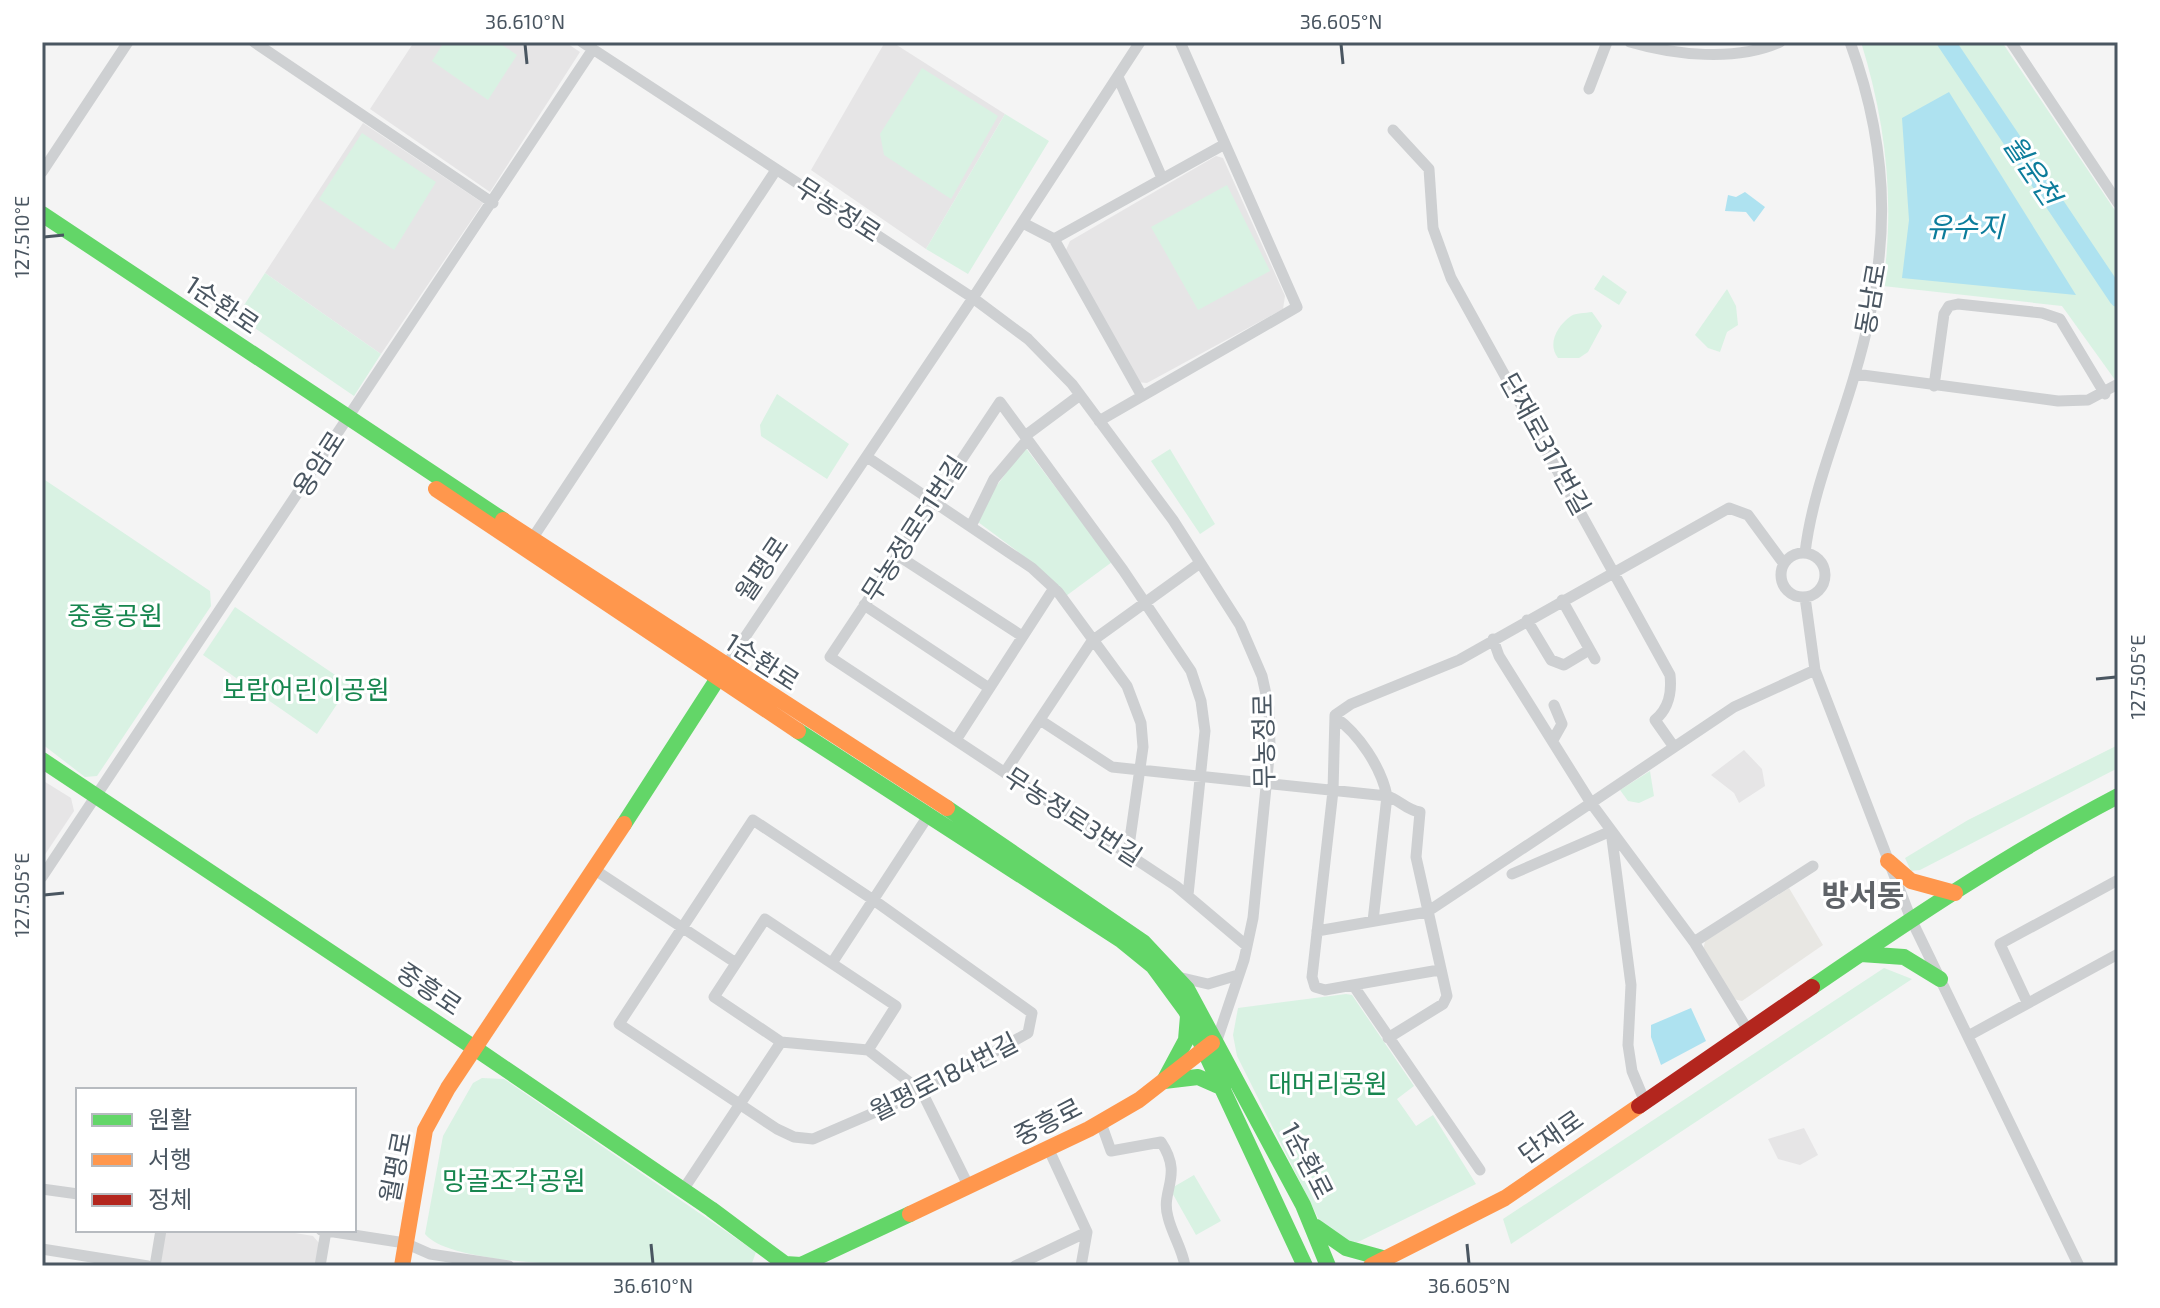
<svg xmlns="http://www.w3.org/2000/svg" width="2160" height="1308" font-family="'Exo 2','Noto Sans KR',sans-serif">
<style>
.commercial{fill:#e8e7e3}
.education{fill:#e6e5e6}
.green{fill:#d9f2e3}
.water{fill:#aee2f0}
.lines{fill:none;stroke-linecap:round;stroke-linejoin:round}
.river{stroke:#aee2f0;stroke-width:18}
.street{stroke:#ced0d2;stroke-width:11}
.fast{stroke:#63d668;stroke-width:16}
.slow{stroke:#ff974d;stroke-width:16}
.jam{stroke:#b3261e;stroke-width:16}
.ticks{fill:none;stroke:#4a5661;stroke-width:3}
.labels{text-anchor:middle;stroke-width:6;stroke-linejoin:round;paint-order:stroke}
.street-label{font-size:26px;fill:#4a5661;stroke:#fff}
.park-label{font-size:26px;fill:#17864f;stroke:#fff}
.water-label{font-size:28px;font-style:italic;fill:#0c7c9b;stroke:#fff}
.quarter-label{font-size:30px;font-weight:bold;fill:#5f6368;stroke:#fff}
.neatline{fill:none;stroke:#4a5661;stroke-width:3}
.ticks-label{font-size:20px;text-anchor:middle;fill:#4a5661}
</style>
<rect width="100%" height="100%" fill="#f4f4f4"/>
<!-- commercial -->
<path class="commercial" d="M1789 888 1823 945 1742 1001 1733 999 1703 951 1705 941Z"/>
<!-- education -->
<path class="education" d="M414 42H565L580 52 490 192 370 109Z
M885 42H892L1005 114 926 249 811 170Z
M363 123 483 203 381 354 265 273Z
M1216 156 1223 158 1285 296 1283 309 1147 383 1136 382 1066 250 1070 241Z
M1744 750 1762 769 1765 786 1739 803 1734 793 1711 775Z
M42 780 71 798 74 811 42 859Z
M1804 1128 1818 1155 1800 1165 1778 1159 1768 1139Z
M165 1230H277L313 1236 319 1243 315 1266H159Z"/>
<!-- green -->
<path class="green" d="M444 42H498L517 55 488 100 432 61Z
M1861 42H2002L2118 215V384L2062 306 1883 286C1895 201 1886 123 1861 42Z
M922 68 998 116 951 199 884 155 880 134Z
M1005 114 1049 141 968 274 926 249Z
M362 133 436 182 394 250 319 199Z
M1227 185 1270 271 1198 310 1151 227Z
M265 273 381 354 354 396 237 316Z
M1603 275 1627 292 1619 305 1594 289Z
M1727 289 1736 306 1738 325 1727 332 1720 352 1708 348 1695 335Z
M1592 312 1602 326 1588 352 1579 358H1558C1547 344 1557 326 1571 316 1575 313 1586 313 1592 312Z
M777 394 849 444 827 479 761 436 760 425Z
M1025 447 1112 562 1066 596 1021 554 978 522 987 499Z
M1170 449 1215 524 1200 534 1151 461Z
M42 478 210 591 211 606 97 776 85 777 42 744Z
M235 607 350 685 317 734 203 655Z
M2118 745V768L1920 870 1911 871 1905 858 1968 820Z
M1650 771 1654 796 1639 803 1628 801 1620 790Z
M1884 968 1912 979 1511 1244 1503 1219Z
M1346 994 1352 995 1414 1086 1397 1099 1416 1126 1433 1115 1476 1184 1356 1243H1350L1320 1222 1237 1056 1233 1035 1238 1008Z
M482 1078 504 1079 756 1252 751 1266C694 1266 458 1275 425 1234L443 1136 473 1083Z
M1194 1175 1221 1221 1196 1235 1170 1189Z"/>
<!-- water -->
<path class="water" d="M1949 92 2076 295 1902 278 1909 220 1902 118Z
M1745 192 1765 207 1754 222 1746 212 1725 211 1728 195 1736 197Z
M1691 1008 1706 1041 1661 1065 1651 1037V1025Z"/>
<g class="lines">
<!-- river -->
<path class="river" d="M1946 42 2118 298"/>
<!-- street -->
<path class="street" d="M254 42 493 203
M582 42 973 298 1028 339 1072 384 1173 520 1240 625 1262 676 1269 708 1270 747 1253 918 1244 960 1217 1040
M1630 42C1674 55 1736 62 1780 42
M2011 42 2118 203
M1118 77 1162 178
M1589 89 1607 42
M1393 130 1429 169 1433 228 1451 278 1670 675C1672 693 1669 708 1655 720L1674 747
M42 172 128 42
M1023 223 1054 239 1225 144
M1054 239 1142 396
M1855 374 2058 401 2088 400 2118 384
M1934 386 1944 314 1949 306 1958 304 2042 313 2060 319 2105 394
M1099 421 1297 307 1180 42
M1025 436 1080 395
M867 457 1032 568 1058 592 1127 686 1141 723 1143 747 1128 853
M971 526 994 479 1027 440
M532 539 776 170
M1781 575a22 22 0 1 1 44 0a22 22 0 1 1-44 0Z
M1805 553C1812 493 1837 435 1854 377 1890 258 1893 159 1850 42
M897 555 1022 636
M1805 597 1815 670 1911 919 2079 1266
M1562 600 1595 659
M864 605 989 688
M1527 620 1551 660 1564 665 1589 650
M725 667 973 298 1140 42
M1335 717C1359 734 1381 767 1387 796L1373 921
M1040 720 1112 767 1387 796C1400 800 1406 810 1420 812L1416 857 1447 996 1443 1004 1388 1038
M956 740 1054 588
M1553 740 1562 724 1554 705
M1005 772 1092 641 1200 563
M753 820 875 901 1032 1013 1028 1033 922 1092 813 1139 794 1137 777 1129 619 1024Z
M595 870 736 963
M1512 874 1611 831 1631 985 1628 1045 1632 1071 1645 1102
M42 877 593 49
M1188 895 1205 731 1201 701 1191 671 1123 570 1000 402 830 657 1176 886 1247 946
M765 919 896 1006 868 1050 781 1042 714 997Z
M1317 931 1427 912 1591 803 1499 656 1493 639
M1694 942 1813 866
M832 963 928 816
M1178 977 1208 984 1238 975
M1353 985 1439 970
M2027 1002 2000 944 2118 880
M1749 1032 1694 942 1591 803 1734 707 1815 670
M1968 1036 2118 954
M868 1050 922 1092 969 1187
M1101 1123 1111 1151 1161 1142C1184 1176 1160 1190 1168 1217 1172 1234 1182 1248 1185 1266
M1049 1150 1087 1232 1081 1266
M1480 1170 1353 985 1325 990 1315 987 1312 977 1333 791 1335 715 1351 704 1459 660 1729 508 1748 515 1784 564
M42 1189 78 1194
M683 1190 781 1042
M321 1230 405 1243 430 1254 509 1266
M42 1249 148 1266
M155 1266 161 1230
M320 1266 326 1231
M1015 1266 1087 1232"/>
<!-- fast -->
<path class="fast" d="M42 214 503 520
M798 731 1121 940 1153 966 1186 1011 1305 1266
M42 760 476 1049 711 1209 785 1264 801 1265 910 1214
M947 808 1143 942 1187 989 1303 1205 1328 1266
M624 824 722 672
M1861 954 1904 957 1940 979
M1812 987C1911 919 2011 852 2118 796
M1188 1016 1186 1040 1164 1081 1198 1077 1223 1088
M1316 1227 1346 1248 1386 1259"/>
<!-- slow -->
<path class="slow" d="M436 489 798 731
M503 520 947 808
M1888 861 1911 881 1955 893
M910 1214 1089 1129 1139 1100 1212 1043
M402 1266 425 1130 448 1088 624 824
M1371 1266 1505 1198 1639 1106"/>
<!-- jam -->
<path class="jam" d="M1639 1106 1812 987"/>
</g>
<!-- ticks -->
<path class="ticks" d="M525 44 527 64M1341 44 1343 64M44 237 64 235M2096 679 2116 677M44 895 64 893M651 1244 653 1264M1467 1244 1469 1264"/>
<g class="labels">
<!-- street labels -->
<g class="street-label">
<text transform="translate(838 210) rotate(33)" y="9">무농정로</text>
<text transform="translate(1871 299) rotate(-80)" y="9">동남로</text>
<text transform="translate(222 305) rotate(34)" y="9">1순환로</text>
<text transform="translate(1545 444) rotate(61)" y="9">단재로317번길</text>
<text transform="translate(319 464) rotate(-57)" y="9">용암로</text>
<text transform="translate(914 529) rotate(-57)" y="9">무농정로51번길</text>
<text transform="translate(762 569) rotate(-56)" y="9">월평로</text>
<text transform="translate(762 662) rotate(33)" y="9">1순환로</text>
<text transform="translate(1264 741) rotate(-91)" y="9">무농정로</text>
<text transform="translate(1073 817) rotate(33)" y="9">무농정로3번길</text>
<text transform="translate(429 989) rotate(34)" y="9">중흥로</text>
<text transform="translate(944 1077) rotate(-27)" y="9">월평로184번길</text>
<text transform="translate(1048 1122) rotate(-27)" y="9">중흥로</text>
<text transform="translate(1551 1137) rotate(-35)" y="9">단재로</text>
<text transform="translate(1307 1161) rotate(63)" y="9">1순환로</text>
<text transform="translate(396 1167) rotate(-79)" y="9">월평로</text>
</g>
<!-- park labels -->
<g class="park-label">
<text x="115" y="625">중흥공원</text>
<text x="306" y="699">보람어린이공원</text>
<text x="1328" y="1093">대머리공원</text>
<text x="514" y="1190">망골조각공원</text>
</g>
<!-- water labels -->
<g class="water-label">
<text transform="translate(2032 170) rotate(56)" y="10">월운천</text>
<text x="1965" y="237">유수지</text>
</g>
<!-- quarter labels -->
<g class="quarter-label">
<text x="1863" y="906">방서동</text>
</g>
</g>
<!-- border -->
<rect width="2160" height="1308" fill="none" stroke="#ffffff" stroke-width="88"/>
<!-- legend -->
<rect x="76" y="1088" width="280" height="144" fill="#ffffff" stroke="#b7bbc0" stroke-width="2"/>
<rect x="92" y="1114" width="40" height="12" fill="#63d668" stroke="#b7bbc0" stroke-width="2"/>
<text x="148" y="1128" font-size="24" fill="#4a5661">원활</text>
<rect x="92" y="1154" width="40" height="12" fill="#ff974d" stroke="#b7bbc0" stroke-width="2"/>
<text x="148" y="1168" font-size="24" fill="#4a5661">서행</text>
<rect x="92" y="1194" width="40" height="12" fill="#b3261e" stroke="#b7bbc0" stroke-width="2"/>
<text x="148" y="1208" font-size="24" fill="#4a5661">정체</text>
<rect x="44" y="44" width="2072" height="1220" class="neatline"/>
<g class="ticks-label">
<text x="525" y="29">36.610°N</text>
<text x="1341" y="29">36.605°N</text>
<text transform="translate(22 237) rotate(-90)" y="7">127.510°E</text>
<text transform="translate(2138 677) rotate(-90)" y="7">127.505°E</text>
<text transform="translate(22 895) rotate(-90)" y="7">127.505°E</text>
<text x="653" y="1293">36.610°N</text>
<text x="1469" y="1293">36.605°N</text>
</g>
</svg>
